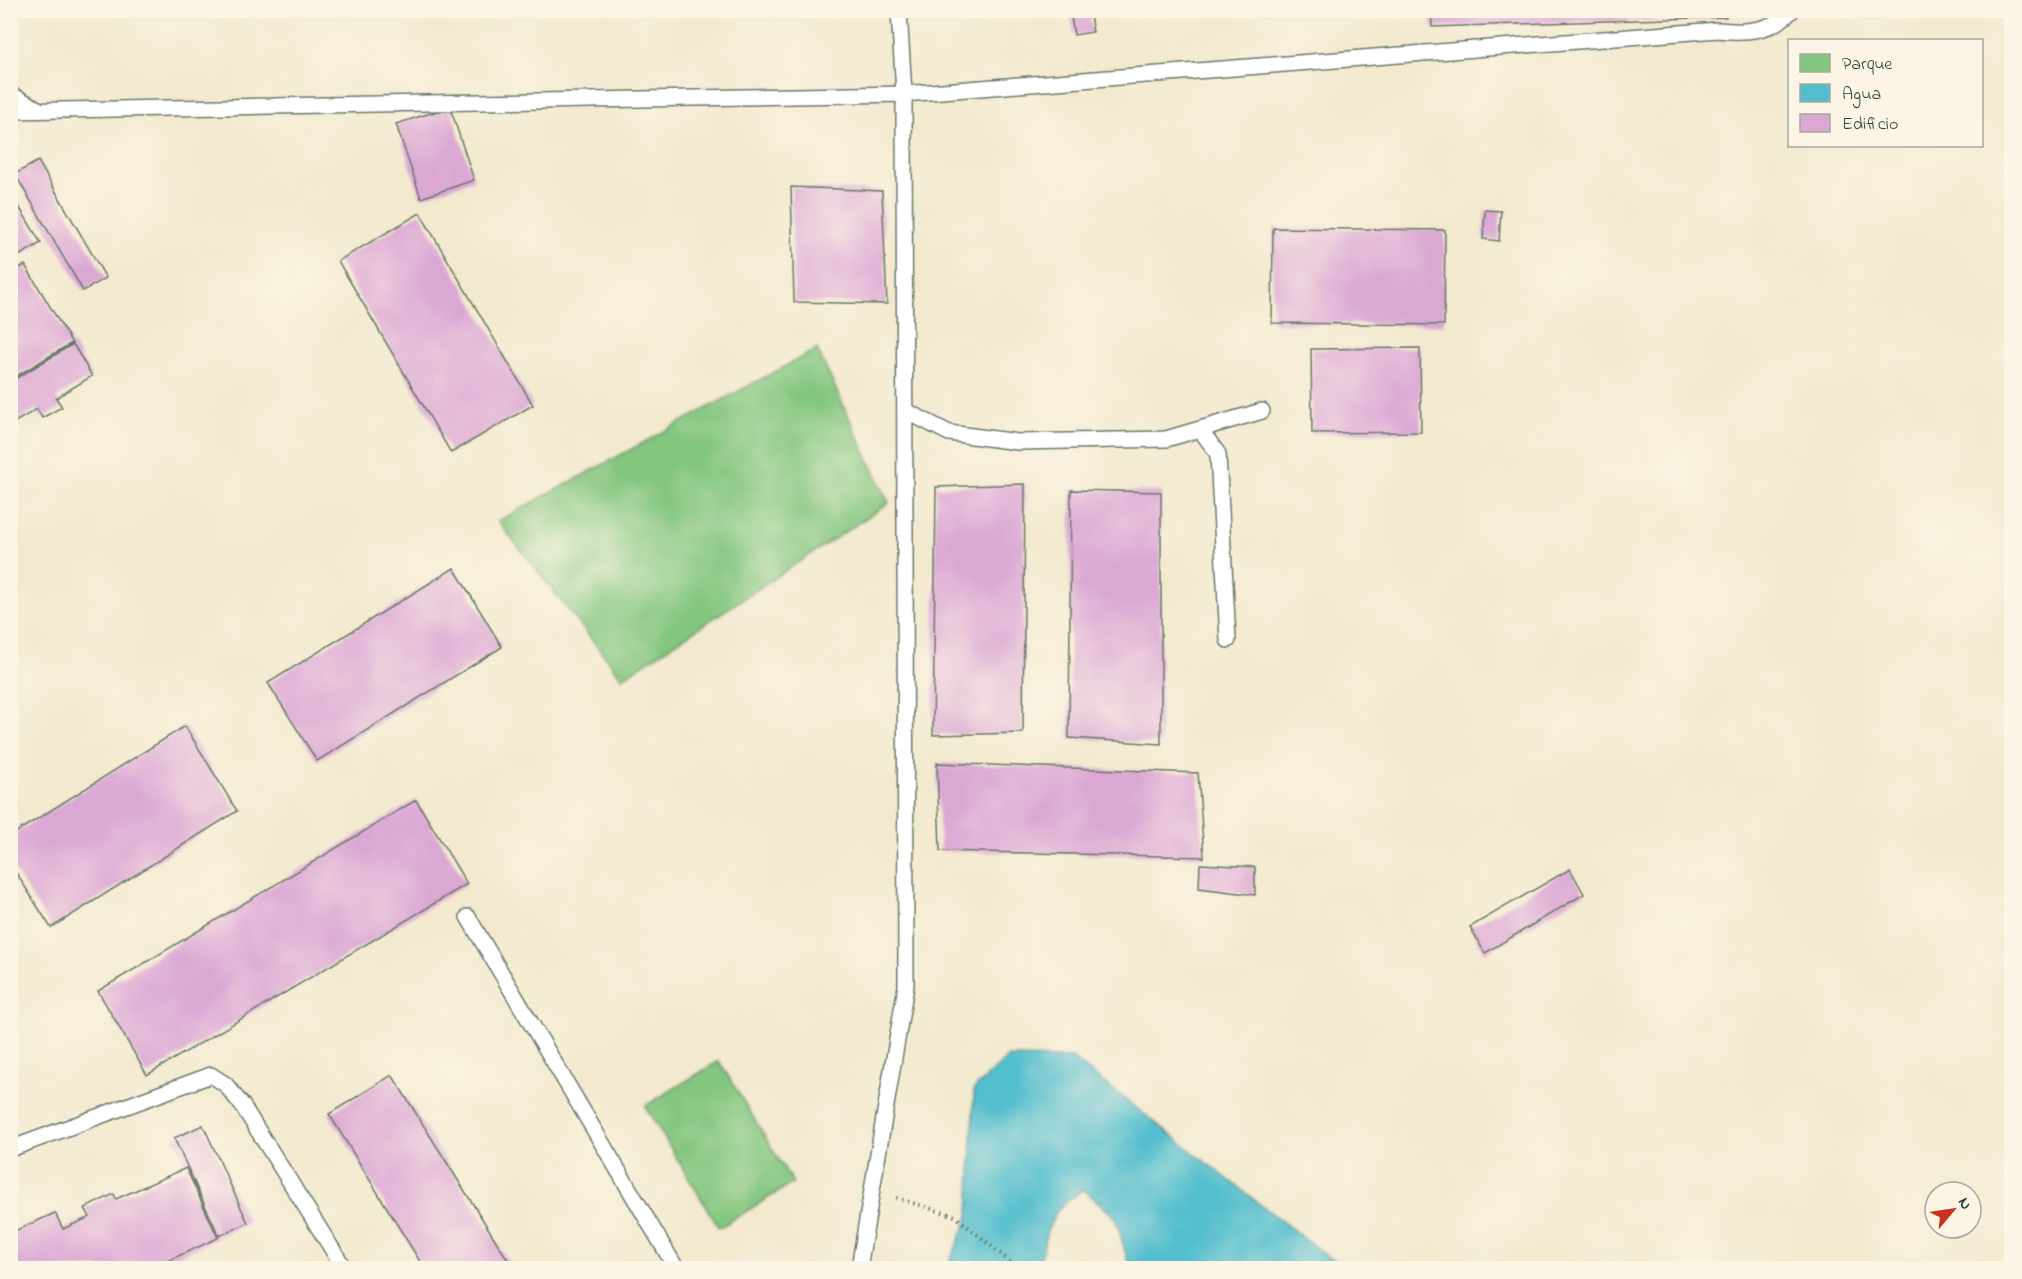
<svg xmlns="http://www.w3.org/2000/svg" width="2022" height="1279" font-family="'Indie Flower',sans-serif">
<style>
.green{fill:#83c67f;stroke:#51825a;stroke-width:1.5}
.water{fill:#52becd;stroke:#387e80;stroke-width:1.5}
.building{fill:#dba8d4}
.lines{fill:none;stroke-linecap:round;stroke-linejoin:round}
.service-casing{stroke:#69796a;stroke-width:18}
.path{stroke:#69796a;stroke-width:4;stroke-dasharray:1.5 4.5;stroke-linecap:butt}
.service{stroke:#fff;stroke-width:15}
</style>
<rect width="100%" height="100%" fill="#fcf5e5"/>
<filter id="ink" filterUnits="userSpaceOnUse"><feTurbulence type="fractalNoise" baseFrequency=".0167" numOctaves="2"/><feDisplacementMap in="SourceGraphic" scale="12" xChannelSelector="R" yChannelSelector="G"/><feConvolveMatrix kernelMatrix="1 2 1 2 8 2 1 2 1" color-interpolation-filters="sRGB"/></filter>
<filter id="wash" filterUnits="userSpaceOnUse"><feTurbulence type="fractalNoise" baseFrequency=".008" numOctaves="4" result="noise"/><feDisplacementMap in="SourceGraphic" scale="24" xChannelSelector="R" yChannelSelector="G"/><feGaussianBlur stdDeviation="1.35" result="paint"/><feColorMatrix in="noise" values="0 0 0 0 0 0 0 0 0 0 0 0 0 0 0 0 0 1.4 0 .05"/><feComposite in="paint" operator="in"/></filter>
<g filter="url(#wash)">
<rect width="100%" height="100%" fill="#f3e9cf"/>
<!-- green -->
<path class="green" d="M817 349 889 503 622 678 498 521Z
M719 1061 793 1183 719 1228 645 1106Z"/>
<!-- water -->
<path class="water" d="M1008 1057 1072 1058 1328 1257 1357 1268H1130L1115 1217 1083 1189 1058 1209 1047 1231 1039 1268H947L969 1216 974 1089Z"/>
<g id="blocks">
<!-- building -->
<path class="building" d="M1070 10H1089L1093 32 1074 35Z
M1431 10H1725L1726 17 1432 27Z
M450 107 474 180 421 198 396 124Z
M38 161 106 278 83 291 15 174Z
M791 187 882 191 887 304 794 302Z
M10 192 41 243 10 261Z
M1485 210 1501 211 1499 241 1483 239Z
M420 213 533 405 451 453 338 261Z
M1273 228 1445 230 1444 325 1272 323Z
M25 265 72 343 10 380V273Z
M73 344 92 376 56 398 62 407 42 418 37 409 10 425V382Z
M1420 348 1421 432 1312 433 1311 349Z
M1025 484 1023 733 933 735 936 487Z
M1071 490 1161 492V744L1069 738Z
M454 568 502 647 317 761 268 683Z
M185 726 237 811 51 928 10 863V836Z
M937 763 1198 773 1204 857 940 851Z
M416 800 467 884 147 1075 98 991Z
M1200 864 1255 867V895L1199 888Z
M1570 869 1584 894 1485 953 1470 927Z
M392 1075 513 1268H424L329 1114Z
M203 1125 248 1223 219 1236 174 1138Z
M186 1168 218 1238 152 1268H10V1233L55 1213 63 1229 90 1217 85 1208 114 1194 116 1199Z"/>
</g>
</g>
<g filter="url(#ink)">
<use href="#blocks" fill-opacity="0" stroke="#69796a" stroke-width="1.5"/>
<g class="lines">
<!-- service casing -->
<g class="service-casing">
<path id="service" d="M10 94 40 110
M10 111 904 94 1718 30C1745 33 1772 32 1792 10
M906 411 949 433 1018 442 1166 439 1262 411
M1200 429 1218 454 1228 640
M468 917 676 1268
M10 1149 211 1075 225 1084 242 1105 344 1268
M859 1268 906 986 904 94 899 10"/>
</g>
<!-- path -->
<path class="path" d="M896 1198 955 1216 1018 1268"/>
<!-- service -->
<use href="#service" class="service"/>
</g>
</g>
<!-- margin -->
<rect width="2022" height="1279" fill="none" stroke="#fcf5e5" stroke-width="36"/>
<!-- legend -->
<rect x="1788" y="39" width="195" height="108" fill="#fcf5e5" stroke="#a4ab9e" stroke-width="1.5"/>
<rect x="1800" y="54" width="30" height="18" fill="#83c67f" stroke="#a4ab9e" stroke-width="1.5"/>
<text x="1842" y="69" font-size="18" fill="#1f3d34">Parque</text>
<rect x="1800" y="84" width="30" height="18" fill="#52becd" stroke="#a4ab9e" stroke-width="1.5"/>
<text x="1842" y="99" font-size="18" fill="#1f3d34">Agua</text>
<rect x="1800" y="114" width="30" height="18" fill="#dba8d4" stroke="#a4ab9e" stroke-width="1.5"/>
<text x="1842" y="129" font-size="18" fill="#1f3d34">Edificio</text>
<!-- north arrow -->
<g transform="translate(1953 1210) rotate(61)"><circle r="28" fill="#fcf5e5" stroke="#a4ab9e" stroke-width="1.5"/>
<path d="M0-4.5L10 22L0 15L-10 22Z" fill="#c8321e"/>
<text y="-9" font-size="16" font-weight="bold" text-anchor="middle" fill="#1f3d34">N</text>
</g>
</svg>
